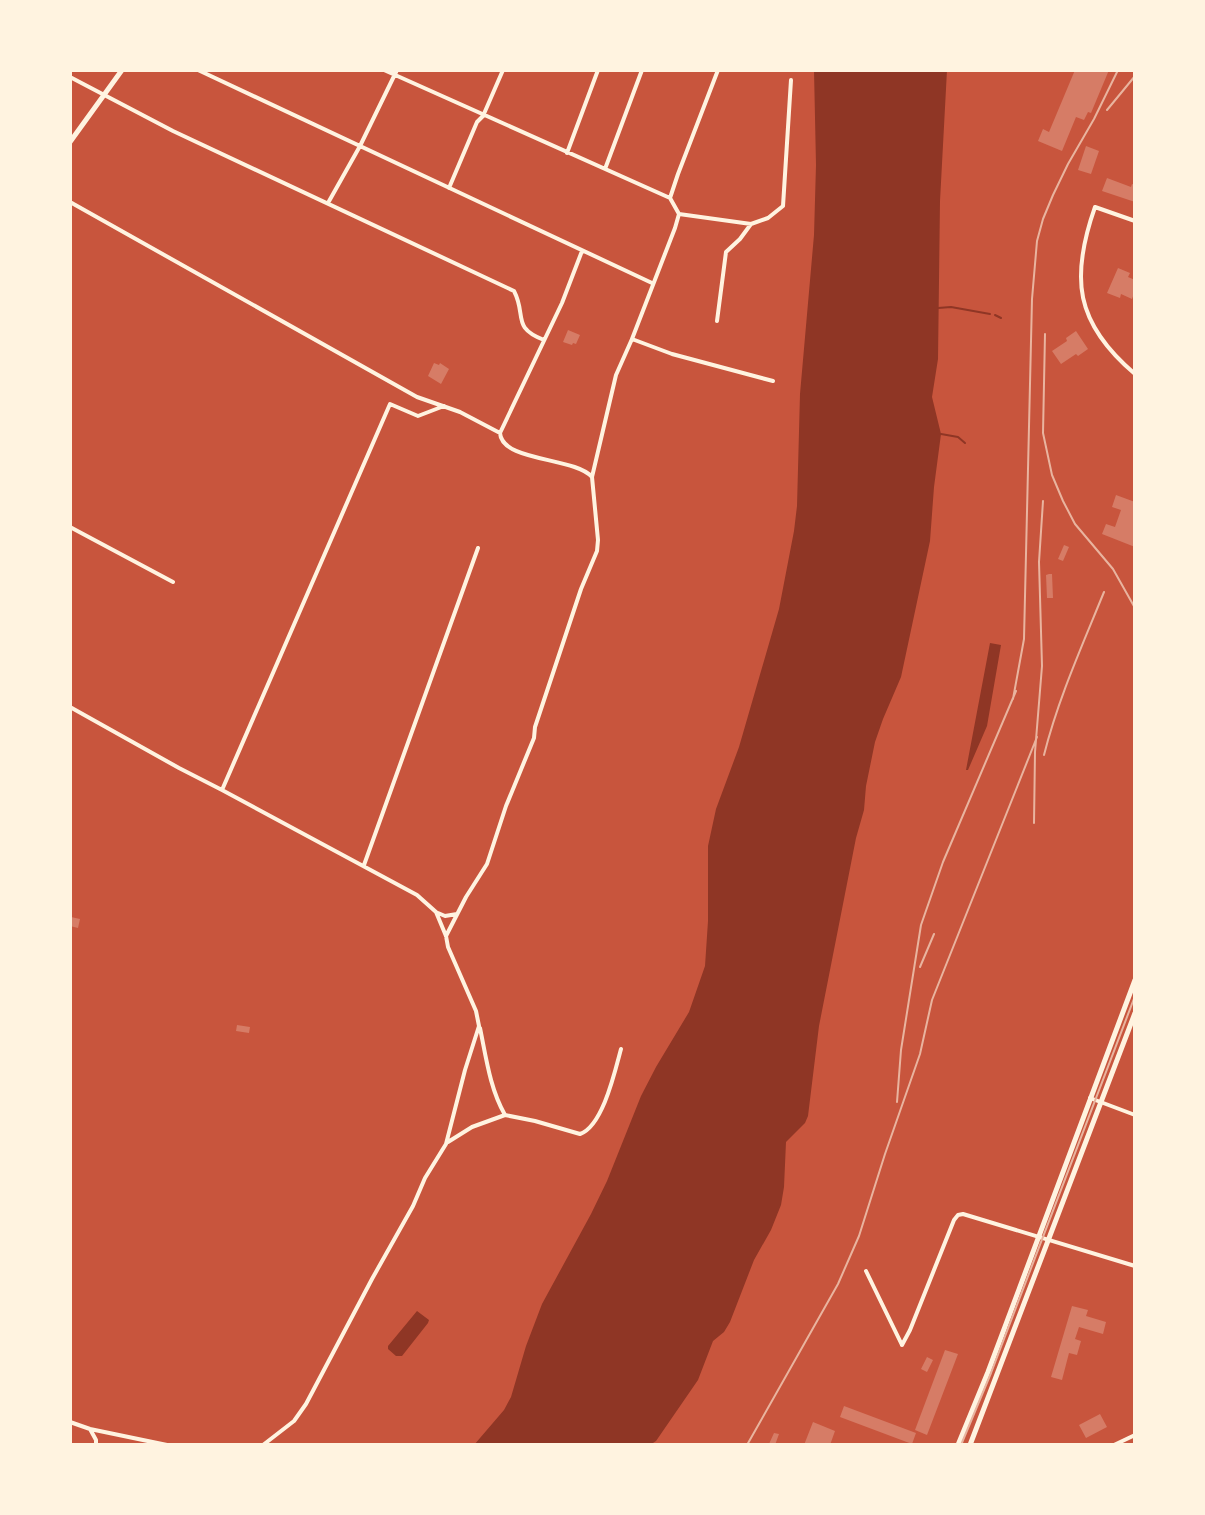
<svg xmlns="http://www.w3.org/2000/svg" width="1205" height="1515" font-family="Mulish,sans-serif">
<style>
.water{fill:#8f3625}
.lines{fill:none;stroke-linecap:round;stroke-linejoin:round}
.stream{stroke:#8f3625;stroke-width:2}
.building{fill:#d67c66}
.minor{stroke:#fff3e0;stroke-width:4}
.tertiary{stroke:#fff3e0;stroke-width:5}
.secondary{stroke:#fff3e0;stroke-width:5}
.tram{stroke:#e9b49f;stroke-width:2}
.rail{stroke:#e9b49f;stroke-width:2}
</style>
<rect width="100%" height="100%" fill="#c8553d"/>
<!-- water -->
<path class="water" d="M814 70H947L940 201 938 359 932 397 941 434 934 487 930 541 901 677 883 719 875 742 866 786 864 810 856 838 819 1026 808 1116 805 1123 786 1142 784 1187 781 1205 771 1230 754 1260 730 1322 724 1332 713 1341 698 1380 656 1441 650 1445H474L504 1410 511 1397 526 1346 542 1304 591 1214 607 1181 641 1096 656 1067 689 1012 705 966 708 921V846L716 809 739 747 779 609 794 531 797 506 800 394 814 235 816 165Z
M990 643 1001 645 987 726 968 770H966Z
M417 1311 429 1320 428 1323 402 1356H396L388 1349V1346Z"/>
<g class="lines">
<!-- stream -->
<path class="stream" d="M938 308 951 307 990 314
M995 315 1001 318
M941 434 958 437 965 443"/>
</g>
<!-- building -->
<path class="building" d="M1075 70H1109L1091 113 1088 112 1084 120 1076 117 1062 151 1038 141 1043 129 1049 132Z
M1086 146 1099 151 1091 174 1078 170Z
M1107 178 1131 187 1132 184 1135 185V202L1102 191Z
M1118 268 1130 273 1128 277 1135 280V291L1132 299 1121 294 1120 298 1107 293Z
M568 330 580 335 576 344 573 343 572 345 563 342Z
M1076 331 1088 349 1078 356 1076 354 1061 364 1052 351 1067 341 1066 338Z
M434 363 439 365 440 363 449 369 441 384 428 376Z
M1116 495 1135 502V547L1102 534 1106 524 1115 527 1121 510 1112 507Z
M1064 545 1069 547 1063 561 1058 559Z
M1049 574H1052L1053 598H1047L1046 575Z
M71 917 80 919 78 928 70 926Z
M237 1025 250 1027 249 1033 236 1031Z
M1072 1306 1088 1310 1086 1316 1106 1322 1103 1334 1079 1327 1075 1339 1081 1341 1077 1355 1069 1353 1062 1380 1051 1377Z
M945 1350 958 1354 927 1435 915 1430Z
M927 1357 933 1360 927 1372 921 1369Z
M844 1406 916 1433 912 1444 840 1417Z
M1100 1414 1107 1427 1086 1438 1079 1425Z
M813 1422 835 1431 830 1445H804Z
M774 1433 779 1434 775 1445H771L769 1444Z"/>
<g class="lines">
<!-- minor -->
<path class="minor" d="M198 70 652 283
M384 70 670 198
M70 77 173 131 514 291C527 316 511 327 544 340
M567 153 598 70
M605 169 642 70
M449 188 477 122 483 116 503 70
M70 202 417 397 460 412 500 433C502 462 575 457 592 477
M328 203 360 146 397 70
M679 214 751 224
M1135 221 1095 207C1070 278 1075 323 1135 374
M717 321 726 252 740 239 751 224 768 218 783 206 791 80
M632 339 672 354 773 381
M500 433 562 303 582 251
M70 527 173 582
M70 707 179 768 222 790 417 895 436 912 446 936 448 947 476 1011 479 1026 465 1070 446 1144 425 1178 413 1206 372 1279 306 1404 294 1421 263 1445
M222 790 390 404 418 416 444 406
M364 865 478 548
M438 913 445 916 457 914
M446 936 466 897 487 864 506 806 534 738 535 727 581 589 597 551 598 540 592 477 616 375 632 339 675 228 679 214 670 198 678 174 718 70
M480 1028C486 1057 490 1089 505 1115L535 1121 580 1134C603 1126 615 1071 621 1049
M1090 1098 1135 1115
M448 1142 472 1127 505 1115
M866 1271 902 1345
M902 1345 910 1330 954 1220 958 1215 963 1214 1135 1266
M70 1422 90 1429 167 1445
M90 1429 96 1440V1445
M1114 1445 1135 1435"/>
<!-- tertiary -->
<path class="tertiary" d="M70 142 122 70"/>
<!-- secondary -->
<path class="secondary" d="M958 1445 988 1372 1135 980
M970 1445 1135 1013"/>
<!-- tram -->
<path class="tram" d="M961 1445 991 1373 1135 996"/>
<!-- rail -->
<path class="rail" d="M1107 110 1135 76
M1045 334 1043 433 1052 475 1063 501 1075 524 1113 569 1135 608
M1013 699 1024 639 1032 299 1037 241 1043 219 1053 195 1068 164 1094 119 1118 70
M1044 755C1058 699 1082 646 1104 592
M1034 823 1035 752 1042 666 1039 562 1043 501
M920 967 934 934
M897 1102 901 1050 921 925 943 862 1016 691
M747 1445 838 1284 859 1236 885 1154 920 1054 932 1000 1037 737"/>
</g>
<!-- border -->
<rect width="1205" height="1515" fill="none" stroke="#fff3e0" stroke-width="144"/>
</svg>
